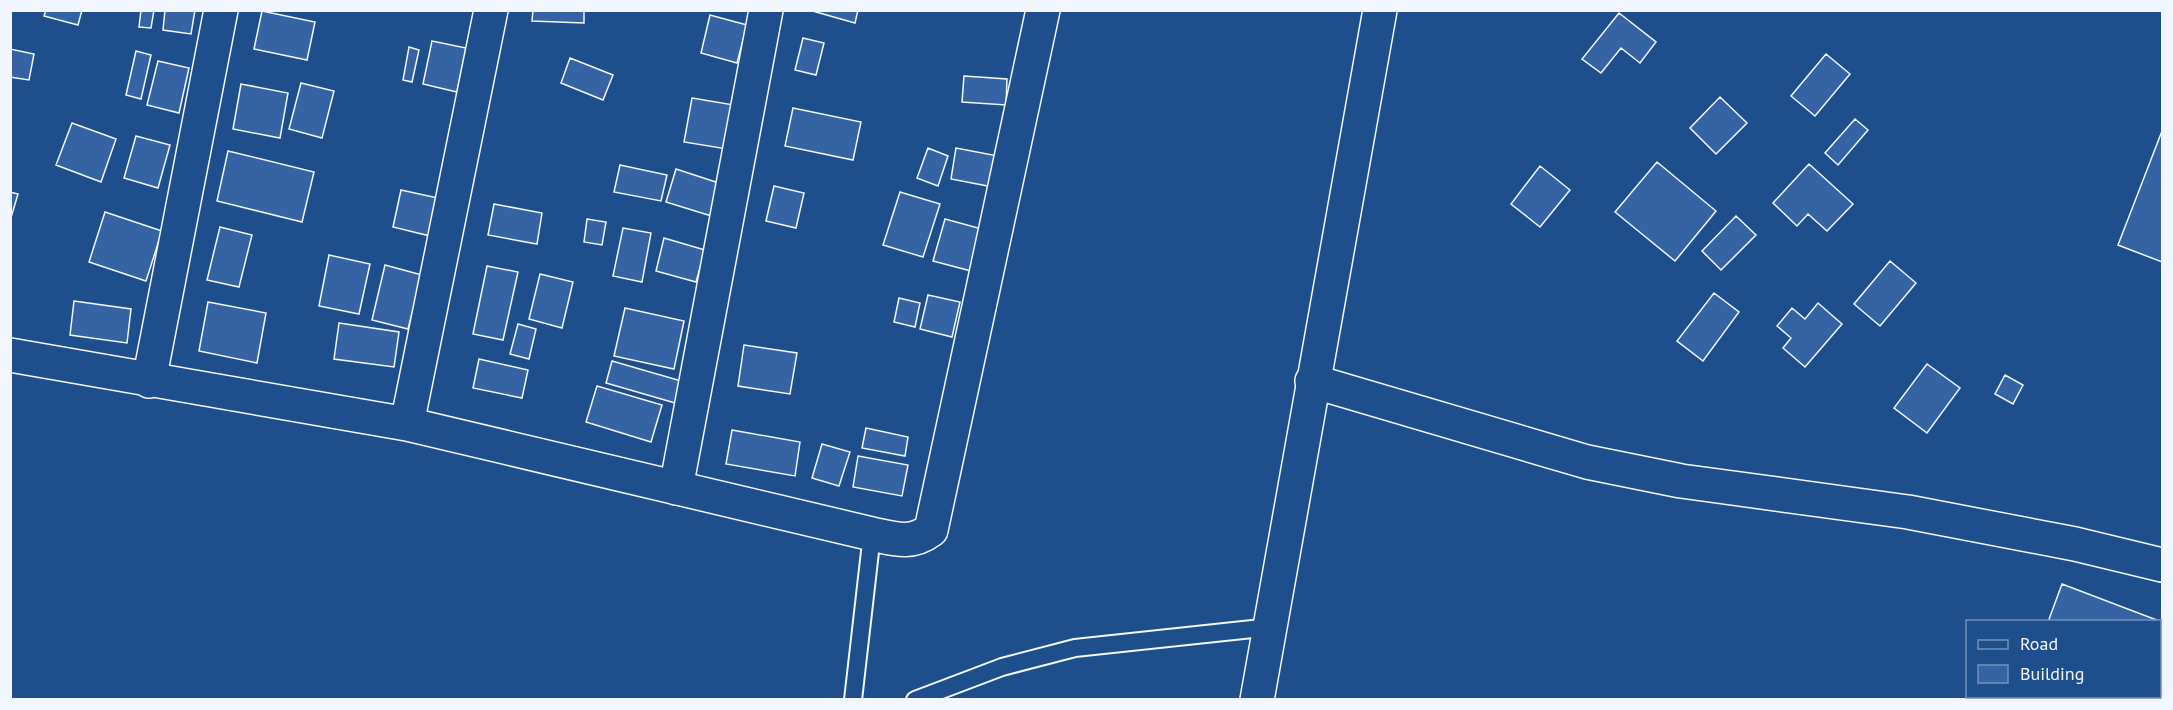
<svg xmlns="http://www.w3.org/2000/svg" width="2173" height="710" font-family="'PT Sans',sans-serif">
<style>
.building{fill:#3563a3;stroke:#f2f6ff;stroke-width:1.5}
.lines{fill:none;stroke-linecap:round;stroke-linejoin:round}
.service-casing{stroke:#f2f6ff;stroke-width:20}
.minor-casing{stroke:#f2f6ff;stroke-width:36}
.secondary-casing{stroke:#f2f6ff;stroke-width:36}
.service{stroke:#1f4e8c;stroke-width:16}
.minor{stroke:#1f4e8c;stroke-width:33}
.secondary{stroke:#1f4e8c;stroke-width:33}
</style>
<rect width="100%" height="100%" fill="#1f4e8c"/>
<!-- building -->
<path class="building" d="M46 10H82L78 25 44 16Z
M141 10H154L151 28 139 27Z
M165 10H195L191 34 163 30Z
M533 10H584V23L532 21Z
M809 10H858L855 23Z
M262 11 315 22 307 60 254 49Z
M1619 13 1656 42 1640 63 1621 48 1601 73 1582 59Z
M710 15 747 25 737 63 701 53Z
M803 38 824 43 816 75 795 70Z
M432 41 466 48 457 92 423 84Z
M409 47 419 50 412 82 403 80Z
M10 49 34 54 29 80 10 77Z
M136 51 151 55 141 99 126 95Z
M1826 54 1850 74 1815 116 1791 96Z
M570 58 613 75 603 100 561 83Z
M158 61 189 68 179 113 147 105Z
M964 76 1007 79 1006 105 962 102Z
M301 83 334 91 322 138 289 129Z
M241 84 288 93 280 138 233 129Z
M1720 97 1747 123 1716 154 1690 128Z
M692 98 746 107 739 151 684 142Z
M793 108 861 122 853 160 785 146Z
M1855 119 1868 130 1838 165 1825 153Z
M72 123 116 139 101 182 56 165Z
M2162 131V262L2118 245Z
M136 136 170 145 158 188 124 178Z
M928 148 948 156 938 186 917 178Z
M956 148 998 156 993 187 951 179Z
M228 151 314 172 302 222 217 201Z
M1657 162 1716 211 1675 261 1615 212Z
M1809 164 1853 204 1827 231 1808 214 1797 226 1773 203Z
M620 165 667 175 661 201 614 192Z
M1540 166 1570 190 1540 227 1511 204Z
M676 169 728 186 718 218 666 202Z
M774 186 804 193 796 228 766 221Z
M401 190 438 198 430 236 393 227Z
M10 192 18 194 10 221Z
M900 192 940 204 923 257 883 245Z
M494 204 542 213 537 244 488 235Z
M105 212 162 231 146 281 89 262Z
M1736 216 1756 235 1721 270 1702 251Z
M587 219 606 222 602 245 584 242Z
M945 219 982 229 971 271 933 261Z
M220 227 252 235 239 287 207 280Z
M623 228 651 233 642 282 613 276Z
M664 238 705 250 696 282 656 271Z
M329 255 370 264 359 314 319 306Z
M1890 261 1916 283 1880 326 1854 304Z
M385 265 422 275 408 329 372 320Z
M487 266 518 272 503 340 473 334Z
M540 274 573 282 562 328 529 319Z
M1714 293 1739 312 1703 361 1677 341Z
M928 295 960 302 952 337 920 329Z
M899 298 920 303 915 327 894 322Z
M74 301 131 309 127 343 70 335Z
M208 302 266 313 257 363 199 351Z
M1818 303 1842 324 1805 367 1783 348 1791 338 1777 326 1792 308 1805 319Z
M625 308 684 321 674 369 614 356Z
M339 323 399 332 394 367 334 359Z
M518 324 536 329 529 359 510 354Z
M744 345 797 353 790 394 738 386Z
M479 359 528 370 522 398 473 388Z
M612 361 695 385 689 407 606 383Z
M1927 364 1960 388 1927 433 1894 408Z
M2005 375 2023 385 2013 404 1995 394Z
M597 386 662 405 651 442 586 422Z
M866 428 908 437 905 456 862 448Z
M732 430 800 442 795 476 726 464Z
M822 444 850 452 839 486 812 478Z
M858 456 908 465 902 496 853 487Z
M2062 584 2162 622 2161 697 2160 622H2048Z
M2088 696H2142L2141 700H2087Z"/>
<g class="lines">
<!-- service casing -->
<g class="service-casing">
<path id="service" d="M853 700 872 534
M915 700 1002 667 1075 648 1271 627"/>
</g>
<!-- minor casing -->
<g class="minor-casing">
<path id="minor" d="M10 355 407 424 872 534C895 539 911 545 931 530L1043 10
M149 381 221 10
M1312 381 1587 462 1681 481 1908 512 2075 544 2162 565
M407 424 491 10
M676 488 766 10"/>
</g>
<!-- secondary casing -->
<g class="secondary-casing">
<path id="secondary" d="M1257 700 1380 10"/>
</g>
<!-- service -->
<use href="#service" class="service"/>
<!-- minor -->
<use href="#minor" class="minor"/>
<!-- secondary -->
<use href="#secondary" class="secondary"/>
</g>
<!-- border -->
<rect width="2173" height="710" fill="none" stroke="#f2f6ff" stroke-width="24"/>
<!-- legend -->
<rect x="1966" y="620" width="195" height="78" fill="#1f4e8c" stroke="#7391ba" stroke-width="1.5"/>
<rect x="1978" y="640" width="30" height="9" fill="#1f4e8c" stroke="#7391ba" stroke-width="1.5"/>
<text x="2020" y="650" font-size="18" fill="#f2f6ff">Road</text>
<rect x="1978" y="665" width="30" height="18" fill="#3563a3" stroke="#7391ba" stroke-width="1.5"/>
<text x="2020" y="680" font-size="18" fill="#f2f6ff">Building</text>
</svg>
